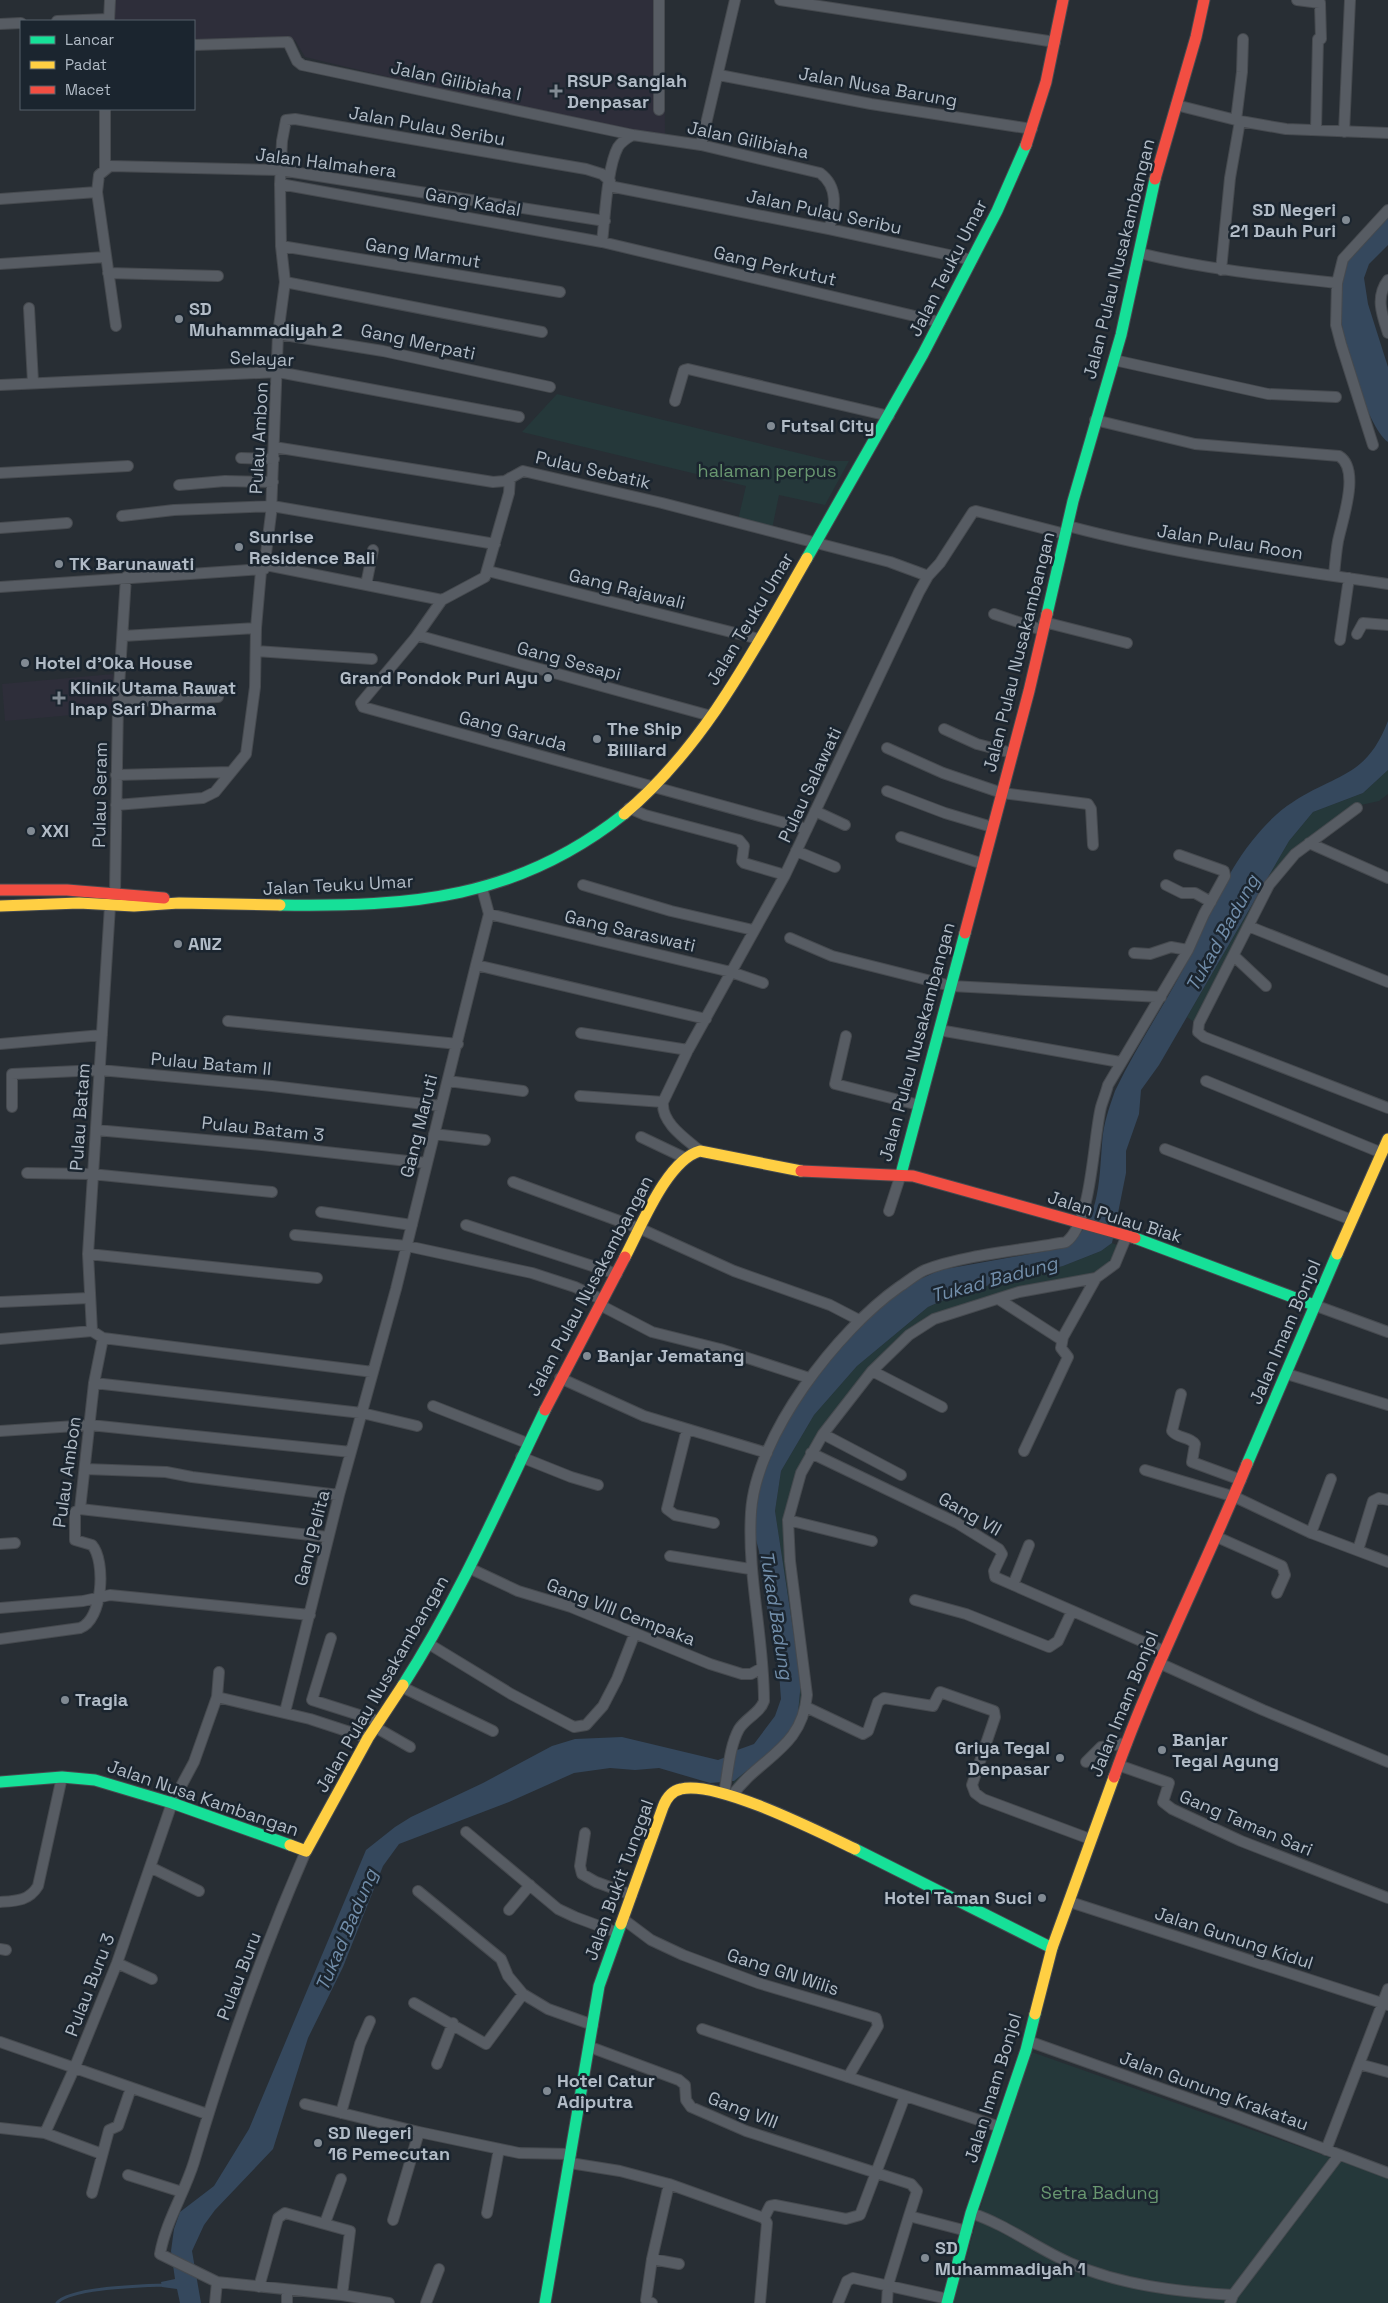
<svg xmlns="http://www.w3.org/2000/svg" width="1388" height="2303" font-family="'Space Grotesk',sans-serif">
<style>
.medical{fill:#2e2e3a}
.green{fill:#25383a}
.water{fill:#35485d}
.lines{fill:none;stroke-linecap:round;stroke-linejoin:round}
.stream{stroke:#35485d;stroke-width:3}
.street-casing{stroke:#464a4f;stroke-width:12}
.fast-casing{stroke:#464a4f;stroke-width:13}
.slow-casing{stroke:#464a4f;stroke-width:13}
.jam-casing{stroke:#464a4f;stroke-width:13}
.street{stroke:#575c63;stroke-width:10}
.fast{stroke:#16e098;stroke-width:11}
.slow{stroke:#ffcf43;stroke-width:11}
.jam{stroke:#f24e42;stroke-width:11}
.poi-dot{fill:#818a93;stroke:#1b252f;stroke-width:2}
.labels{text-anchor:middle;stroke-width:5;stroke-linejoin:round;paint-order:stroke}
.street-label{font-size:18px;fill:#b1bbc6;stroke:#1b252f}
.poi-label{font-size:18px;font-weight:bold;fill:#b1bbc6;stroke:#1b252f;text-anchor:start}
.park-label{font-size:18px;fill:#699770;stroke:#1b252f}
.water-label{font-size:19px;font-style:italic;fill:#728eaa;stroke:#1b252f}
</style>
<rect width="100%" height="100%" fill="#282e34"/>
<!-- medical -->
<path class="medical" d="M107 0H664L665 137 548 115 305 57 295 40 194 41V21H106Z
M113 674 117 711 5 721 2 684Z"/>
<!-- green -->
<path class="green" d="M557 394 831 461H849L825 505 779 495 772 529 738 520 746 486 522 432Z
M1388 770V794L1379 801 1361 805 1332 820 1299 845 1278 869 1194 1022 1187 1017 1289 841 1313 812 1363 793Z
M1112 1243 1117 1245 1114 1257 1102 1270C1064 1280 1027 1290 989 1301 970 1306 949 1310 931 1319 878 1344 806 1440 790 1496 783 1519 786 1543 788 1567 793 1607 812 1694 796 1728 785 1752 755 1768 736 1786L733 1784 734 1781 788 1738 797 1723 801 1682 775 1511 781 1471 814 1415 857 1366 928 1307 959 1293 1063 1266 1101 1251Z
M1026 2050 1388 2178V2303H953Z"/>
<!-- water -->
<path class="water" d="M1388 213V245L1369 264 1364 278 1368 304 1388 367V442C1364 424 1334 316 1339 285 1344 256 1370 234 1388 213Z
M1388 721V770L1363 793 1313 812 1289 841 1159 1065 1141 1090 1139 1114 1126 1151V1173L1112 1243 1101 1251 1063 1266 959 1293 928 1307 857 1366 814 1415 781 1471 775 1511 801 1682 797 1723 788 1738 734 1781 710 1783 659 1768 635 1770 610 1768 574 1773 509 1802 399 1844 383 1866 343 1967 308 2038 273 2149 215 2210 204 2225 192 2251 201 2303H180L177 2289 162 2287 161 2282 175 2279 171 2251 174 2229 180 2212 214 2186 249 2129 366 1850 395 1827 411 1817 483 1783 552 1746 575 1739 622 1737 718 1760 726 1757 729 1753 754 1744 775 1716 781 1699 778 1659 765 1598 759 1551 754 1532 758 1484 765 1464 796 1401 837 1348 871 1313 905 1286 940 1270 1063 1248C1100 1226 1099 1182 1102 1144 1103 1125 1109 1108 1115 1091 1137 1045 1166 1003 1189 958 1210 918 1223 877 1252 841 1263 827 1277 812 1293 802 1337 773 1366 778 1388 721Z"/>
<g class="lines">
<!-- stream -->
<path class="stream" d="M57 2303C70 2287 144 2286 165 2285"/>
<!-- street casing -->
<g class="street-casing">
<path id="street" d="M659 0V110
M780 0 1055 42
M1297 0 1320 3 1321 39H1318L1316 130
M57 21 109 19
M109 21 110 0
M0 24 21 23
M194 45 288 42 297 61 302 65 633 135 701 145 820 173C839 187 835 209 829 229
M719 75 871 104 1032 129
M1176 105 1240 121 1286 129 1388 133
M105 109V168
M1236 120 1242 72 1243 39
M1344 132 1350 0
M701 145 735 0
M280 184 602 242 940 322
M609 186 829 229 972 260
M0 199 97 192
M602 242C605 218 607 167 618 147 622 141 627 138 633 135
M281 246 560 292
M1139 253C1204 269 1270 276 1337 283
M0 264 105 257
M1221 270 1230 178 1240 121
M108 273 218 276
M1388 280C1375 297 1382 315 1388 333
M285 282 542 332
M29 308 33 382
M116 326 97 192 99 175 110 166 280 170 605 221
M278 334 383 351 550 387
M1114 360 1268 394 1336 397
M0 385 278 372 519 417
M675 401 684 370 688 369 889 416
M1095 420 1195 444 1339 456C1361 469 1342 521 1338 541 1336 552 1335 564 1334 576
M1373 445 1341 344 1336 325 1337 283 1343 259 1388 210
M274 447 493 482 505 481 523 471 662 503 890 562 928 576
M241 458 274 459
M0 473 128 466
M179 485 225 481 273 482
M122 516 174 510 272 506 495 544
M1068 526C1173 554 1281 568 1388 584
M0 528 67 523
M266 565 442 600
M488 571 759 639
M366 585 373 550
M0 587 264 569 271 514 278 334 285 282 281 246 280 184 282 141 286 120 295 119 586 169 602 174 610 181
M442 600 416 637 361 703 363 707 807 829
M442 600 485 577 509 493 510 478
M994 614 1042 630
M1044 622 1127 643
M1357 634 1363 623 1388 625
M123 636 256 628
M420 636 711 716
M1340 640 1349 578
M256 651 372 659
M118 702 218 697
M944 729 977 744 1012 753
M887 748 943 773 1002 793 1088 804 1091 809 1093 845
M116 775 231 772
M887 791 945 813 992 827
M116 805 203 798 215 792 246 754 255 687 256 628 261 571
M629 808 645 815 739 840 744 846 742 861 744 863 785 875
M1357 808 1295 854 1269 885 1199 1023 1198 1032 1204 1037 1388 1108
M815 811 845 825
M901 837 983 864
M1309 843 1388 878
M796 851 835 867
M583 885 671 911 753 930
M1166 885 1182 893H1195L1211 902
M115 893 118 702 126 577
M489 914 731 972 763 983
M1248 926 1388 982
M790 938 832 956 951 986 1161 997
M1134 953 1150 954 1171 947 1188 950
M1234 956 1266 986
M476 965 706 1019
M228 1021 458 1044
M939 1030 1120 1062
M581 1033 688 1050
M846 1036 835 1084 919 1105
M0 1044 102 1035
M448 1081 523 1091
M1206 1081 1382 1153
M580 1096 663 1102
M12 1107V1074L100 1070 272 1086 441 1106
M96 1130 262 1145 426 1163
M434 1134 485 1140
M641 1137 683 1157
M1165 1149 1352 1220
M700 1151C686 1139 661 1123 663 1102L688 1050 785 875 919 592 928 576 940 563 973 512 976 511 1065 534
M27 1173 91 1174 272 1192
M513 1182 641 1229 734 1271 830 1305 859 1320
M889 1211 901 1174
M321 1212 412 1225
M466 1225 617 1274
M295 1235 407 1246 532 1273 575 1287 603 1300
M88 1254 317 1278
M1000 1300 1062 1340
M0 1302 89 1298
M600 1305 652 1332 720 1349 809 1378
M1314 1305 1388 1332
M92 1331 88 1254 110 906
M0 1339 92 1331 103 1338 373 1372
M872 1371 942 1407
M1287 1374 1388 1405
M560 1378 644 1416 767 1453
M94 1383 362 1413 417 1426
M1181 1394 1172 1431C1178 1439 1189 1436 1195 1444L1192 1462 1241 1480
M433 1406 527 1443
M687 1429 667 1509 675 1515 714 1523
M0 1431 90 1425 351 1452
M823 1434 901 1475
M1024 1451 1068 1357 1061 1348 1063 1337 1096 1278
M811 1453 957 1523 999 1549 1002 1554 994 1571 995 1577 1164 1651
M521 1457 571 1477 598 1485
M85 1469 166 1472 192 1477 339 1495
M1145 1470 1235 1497 1311 1533 1388 1562
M80 1509 328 1537
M788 1520 872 1541
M1311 1533 1331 1479
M1217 1537 1282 1566 1285 1575 1277 1593
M0 1544 15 1543
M1358 1550 1373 1501 1379 1498 1388 1500
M670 1556 750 1569
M469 1568 518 1591 571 1607 710 1664 742 1674H751L762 1668
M1013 1585 1029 1545
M915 1600 966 1614 1049 1647 1058 1641 1072 1611
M0 1608 83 1601 110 1595 310 1615
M331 1638 312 1700 378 1721
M0 1639 80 1628C103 1620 106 1561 92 1545L75 1540V1512L80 1509 94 1383 103 1338
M429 1644 511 1694 574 1727 586 1725 603 1706 617 1679 635 1633
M1159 1663 1263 1710 1388 1762
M219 1672 217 1697 310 1719 368 1738
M402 1687 493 1731
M806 1707 863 1734 868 1731 878 1702 884 1698 933 1706 940 1692 994 1711 995 1717 972 1785 975 1793 983 1799 1090 1839
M285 1712 339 1495 396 1289 476 965 489 914 482 888
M375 1727 410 1747
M1086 1762 1101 1747 1127 1743
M1118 1765 1169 1783 1163 1802 1172 1809 1241 1841 1388 1898
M724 1793C728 1774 729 1747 739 1729 746 1718 760 1713 764 1701 764 1637 747 1576 751 1512 756 1435 838 1330 899 1287 907 1282 916 1274 925 1270 963 1255 1024 1250 1066 1242 1092 1223 1093 1139 1101 1107 1103 1100 1106 1093 1108 1085L1188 950 1204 914 1225 876 1224 871 1179 855
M732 1796C759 1757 802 1750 807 1695L790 1561 788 1520 801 1473 823 1434 872 1371 909 1335 934 1319 1019 1292 1096 1278 1115 1264 1127 1235
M466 1832 558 1909 575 1917 618 1933
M585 1833 580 1866 582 1874 596 1882 632 1895
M306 1851C262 1952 225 2056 194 2162 184 2194 166 2221 160 2254L217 2282 342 2295 389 2303
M150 1867 199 1891
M418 1891 501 1959 508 1976 523 1994 548 2009 593 2025
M0 1902C16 1901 29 1901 38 1886L62 1777
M1070 1902 1388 2005
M509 1910 530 1885
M623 1919 651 1940 683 1955 758 1983 876 2018 878 2026 848 2077
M0 1949 6 1950
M117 1963 152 1979
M414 2003 486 2044 523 1994
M702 2029 1000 2127
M1028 2041 1224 2111 1388 2173
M0 2042 207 2114
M590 2047 679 2080 685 2085 686 2100 691 2107 746 2131 911 2184 917 2191 909 2216 967 2231
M437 2064 453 2023
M1359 2064 1388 2072
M305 2104 419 2132 519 2153 571 2154
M341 2113 360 2044 370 2021
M0 2128 45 2133 74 2069 117 1963 172 1803 194 1762 217 1697
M45 2133 102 2154
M1326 2150 1388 1989
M570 2163 620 2171 669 2184 764 2218 767 2223 760 2303
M128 2175 182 2192
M92 2193 109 2130 118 2126 131 2088
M487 2213 499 2149
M971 2213C1007 2225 1036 2248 1070 2263 1120 2285 1179 2292 1233 2295
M764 2218 770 2206 775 2205 846 2219 860 2215 905 2096
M393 2220 419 2132
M325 2223 341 2179
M652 2259 679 2264
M259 2287 278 2218 285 2213 350 2231 342 2295
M215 2303 217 2282
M287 2303V2290
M426 2303 439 2269
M652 2303 646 2300 652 2259 669 2184
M838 2303 847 2281 853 2278 948 2299
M887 2303 888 2285 909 2216
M1230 2303 1233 2295 1339 2155"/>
</g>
<!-- fast casing -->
<g class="fast-casing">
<path id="fast" d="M807 558 923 354 997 211 1026 145
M1047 614 1073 501 1121 335 1155 179
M280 905C411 907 517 899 624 814
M901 1174 965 933
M1135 1238 1314 1305
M1247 1464 1337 1254
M403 1685C459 1598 500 1503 545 1410
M0 1782 62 1777 95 1780 172 1803 290 1845
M855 1849 1052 1948
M545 2303 599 1986 621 1924
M947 2303 971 2213 1026 2050 1035 2014"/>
</g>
<!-- slow casing -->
<g class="slow-casing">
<path id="slow" d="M624 814C705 746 755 648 807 558
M0 906 79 903 134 906 179 903 280 905
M1337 1254 1388 1139
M625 1257C641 1227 667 1160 700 1151L801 1171
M290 1845 306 1851 368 1738 403 1685
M621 1924 663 1807C666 1799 671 1791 681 1789 717 1780 819 1832 855 1849
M1035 2014 1052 1948 1114 1777"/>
</g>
<!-- jam casing -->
<g class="jam-casing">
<path id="jam" d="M1026 145 1046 82 1063 0
M1155 179 1196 37 1204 0
M0 890H67L164 898
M965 933 1029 691 1047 614
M801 1171 913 1176 1135 1238
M545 1410 625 1257
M1114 1777C1152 1670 1204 1569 1247 1464"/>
</g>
<!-- street -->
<use href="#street" class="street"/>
<!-- fast -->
<use href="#fast" class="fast"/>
<!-- slow -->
<use href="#slow" class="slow"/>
<!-- jam -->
<use href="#jam" class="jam"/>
</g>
<!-- markers -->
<g class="poi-dot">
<path d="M553.5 83.5h5v5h5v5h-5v5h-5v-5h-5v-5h5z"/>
<circle cx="1346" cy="220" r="5"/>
<circle cx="179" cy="319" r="5"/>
<circle cx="771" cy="426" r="5"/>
<circle cx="239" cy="547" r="5"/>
<circle cx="59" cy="564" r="5"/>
<circle cx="25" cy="663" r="5"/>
<circle cx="548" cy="678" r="5"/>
<path d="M56.5 690.5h5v5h5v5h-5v5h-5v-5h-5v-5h5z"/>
<circle cx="597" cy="739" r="5"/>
<circle cx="31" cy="831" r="5"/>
<circle cx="178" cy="944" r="5"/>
<circle cx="587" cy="1356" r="5"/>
<circle cx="65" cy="1700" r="5"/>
<circle cx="1162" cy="1750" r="5"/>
<circle cx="1060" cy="1758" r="5"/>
<circle cx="1042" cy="1898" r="5"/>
<circle cx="547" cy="2091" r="5"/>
<circle cx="318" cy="2143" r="5"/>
<circle cx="925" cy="2258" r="5"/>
</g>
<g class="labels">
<!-- street labels -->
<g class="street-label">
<text transform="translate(456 81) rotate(12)" y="6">Jalan Gilibiaha I</text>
<text transform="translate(878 87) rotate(10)" y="6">Jalan Nusa Barung</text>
<text transform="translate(427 126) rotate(10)" y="6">Jalan Pulau Seribu</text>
<text transform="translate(748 140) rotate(12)" y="6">Jalan Gilibiaha</text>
<text transform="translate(326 163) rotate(7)" y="6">Jalan Halmahera</text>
<text transform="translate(473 202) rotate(10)" y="6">Gang Kadal</text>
<text transform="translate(824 212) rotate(12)" y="6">Jalan Pulau Seribu</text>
<text transform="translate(423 253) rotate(9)" y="6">Gang Marmut</text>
<text transform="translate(1119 259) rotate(-76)" y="6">Jalan Pulau Nusakambangan</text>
<text transform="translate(775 266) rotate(13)" y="6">Gang Perkutut</text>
<text transform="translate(948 268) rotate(-63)" y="6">Jalan Teuku Umar</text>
<text transform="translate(418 342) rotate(12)" y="6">Gang Merpati</text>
<text transform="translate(262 359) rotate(2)" y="6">Selayar</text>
<text transform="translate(259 438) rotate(-87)" y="6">Pulau Ambon</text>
<text transform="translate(593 470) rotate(13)" y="6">Pulau Sebatik</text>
<text transform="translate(1230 542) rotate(9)" y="6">Jalan Pulau Roon</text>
<text transform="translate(627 589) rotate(14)" y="6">Gang Rajawali</text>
<text transform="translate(750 619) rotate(-59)" y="6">Jalan Teuku Umar</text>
<text transform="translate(1019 652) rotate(-76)" y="6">Jalan Pulau Nusakambangan</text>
<text transform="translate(569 661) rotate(15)" y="6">Gang Sesapi</text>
<text transform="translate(513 731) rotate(15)" y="6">Gang Garuda</text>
<text transform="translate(810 785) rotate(-65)" y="6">Pulau Salawati</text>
<text transform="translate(100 795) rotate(-89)" y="6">Pulau Seram</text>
<text transform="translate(338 885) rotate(-3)" y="6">Jalan Teuku Umar</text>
<text transform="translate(630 931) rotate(13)" y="6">Gang Saraswati</text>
<text transform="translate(917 1042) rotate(-75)" y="6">Jalan Pulau Nusakambangan</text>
<text transform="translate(211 1064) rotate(5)" y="6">Pulau Batam II</text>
<text transform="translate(80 1117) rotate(-86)" y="6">Pulau Batam</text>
<text transform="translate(419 1126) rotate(-76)" y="6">Gang Maruti</text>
<text transform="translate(263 1129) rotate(6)" y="6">Pulau Batam 3</text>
<text transform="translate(1115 1217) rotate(17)" y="6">Jalan Pulau Biak</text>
<text transform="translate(590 1286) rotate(-62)" y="6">Jalan Pulau Nusakambangan</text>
<text transform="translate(1285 1332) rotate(-67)" y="6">Jalan Imam Bonjol</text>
<text transform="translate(67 1472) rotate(-82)" y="6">Pulau Ambon</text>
<text transform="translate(970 1514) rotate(30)" y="6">Gang VII</text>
<text transform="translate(312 1538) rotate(-76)" y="6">Gang Pelita</text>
<text transform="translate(621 1612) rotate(21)" y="6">Gang VIII Cempaka</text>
<text transform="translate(382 1684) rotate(-60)" y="6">Jalan Pulau Nusakambangan</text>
<text transform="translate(1124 1704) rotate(-68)" y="6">Jalan Imam Bonjol</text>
<text transform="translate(203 1798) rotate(19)" y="6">Jalan Nusa Kambangan</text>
<text transform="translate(1246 1823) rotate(23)" y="6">Gang Taman Sari</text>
<text transform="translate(619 1880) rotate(-70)" y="6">Jalan Bukit Tunggal</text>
<text transform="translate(1234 1938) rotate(18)" y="6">Jalan Gunung Kidul</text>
<text transform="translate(783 1972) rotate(18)" y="6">Gang GN Wilis</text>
<text transform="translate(239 1976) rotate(-69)" y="6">Pulau Buru</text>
<text transform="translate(90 1985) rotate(-69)" y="6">Pulau Buru 3</text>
<text transform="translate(993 2088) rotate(-73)" y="6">Jalan Imam Bonjol</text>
<text transform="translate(1214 2091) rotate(20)" y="6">Jalan Gunung Krakatau</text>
<text transform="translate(743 2110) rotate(21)" y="6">Gang VIII</text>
</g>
<!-- poi labels -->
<g class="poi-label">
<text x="567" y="87">RSUP Sanglah<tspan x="567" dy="21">Denpasar</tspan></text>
<text x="1336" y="216" text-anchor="end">SD Negeri<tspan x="1336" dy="21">21 Dauh Puri</tspan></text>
<text x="189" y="315">SD<tspan x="189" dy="21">Muhammadiyah 2</tspan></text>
<text x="781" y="432">Futsal City</text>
<text x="249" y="543">Sunrise<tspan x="249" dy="21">Residence Bali</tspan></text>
<text x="69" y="570">TK Barunawati</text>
<text x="35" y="669">Hotel d'Oka House</text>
<text x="538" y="684" text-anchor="end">Grand Pondok Puri Ayu</text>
<text x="70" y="694">Klinik Utama Rawat<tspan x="70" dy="21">Inap Sari Dharma</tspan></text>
<text x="607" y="735">The Ship<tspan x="607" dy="21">Billiard</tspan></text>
<text x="41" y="837">XXI</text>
<text x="188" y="950">ANZ</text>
<text x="597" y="1362">Banjar Jematang</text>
<text x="75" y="1706">Tragia</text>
<text x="1172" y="1746">Banjar<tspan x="1172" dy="21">Tegal Agung</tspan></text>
<text x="1050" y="1754" text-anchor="end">Griya Tegal<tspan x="1050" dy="21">Denpasar</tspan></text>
<text x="1032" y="1904" text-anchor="end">Hotel Taman Suci</text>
<text x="557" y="2087">Hotel Catur<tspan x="557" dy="21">Adiputra</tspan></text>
<text x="328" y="2139">SD Negeri<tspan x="328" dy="21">16 Pemecutan</tspan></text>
<text x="935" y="2254">SD<tspan x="935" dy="21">Muhammadiyah 1</tspan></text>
</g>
<!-- park labels -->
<g class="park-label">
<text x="767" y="477">halaman perpus</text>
<text x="1100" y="2199">Setra Badung</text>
</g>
<!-- water labels -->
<g class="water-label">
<text transform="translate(1222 933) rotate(-61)" y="7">Tukad Badung</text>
<text transform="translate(994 1279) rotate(-15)" y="7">Tukad Badung</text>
<text transform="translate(777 1615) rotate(81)" y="7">Tukad Badung</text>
<text transform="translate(346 1930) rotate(-67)" y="7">Tukad Badung</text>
</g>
</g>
<!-- legend -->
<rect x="20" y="20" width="175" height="90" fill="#1b252f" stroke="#57616b"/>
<rect x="30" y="36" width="25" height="8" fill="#16e098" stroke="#57616b"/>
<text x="65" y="45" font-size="15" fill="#b1bbc6">Lancar</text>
<rect x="30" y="61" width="25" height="8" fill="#ffcf43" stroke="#57616b"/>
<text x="65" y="70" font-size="15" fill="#b1bbc6">Padat</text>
<rect x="30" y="86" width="25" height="8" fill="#f24e42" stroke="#57616b"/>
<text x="65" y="95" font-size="15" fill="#b1bbc6">Macet</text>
</svg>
